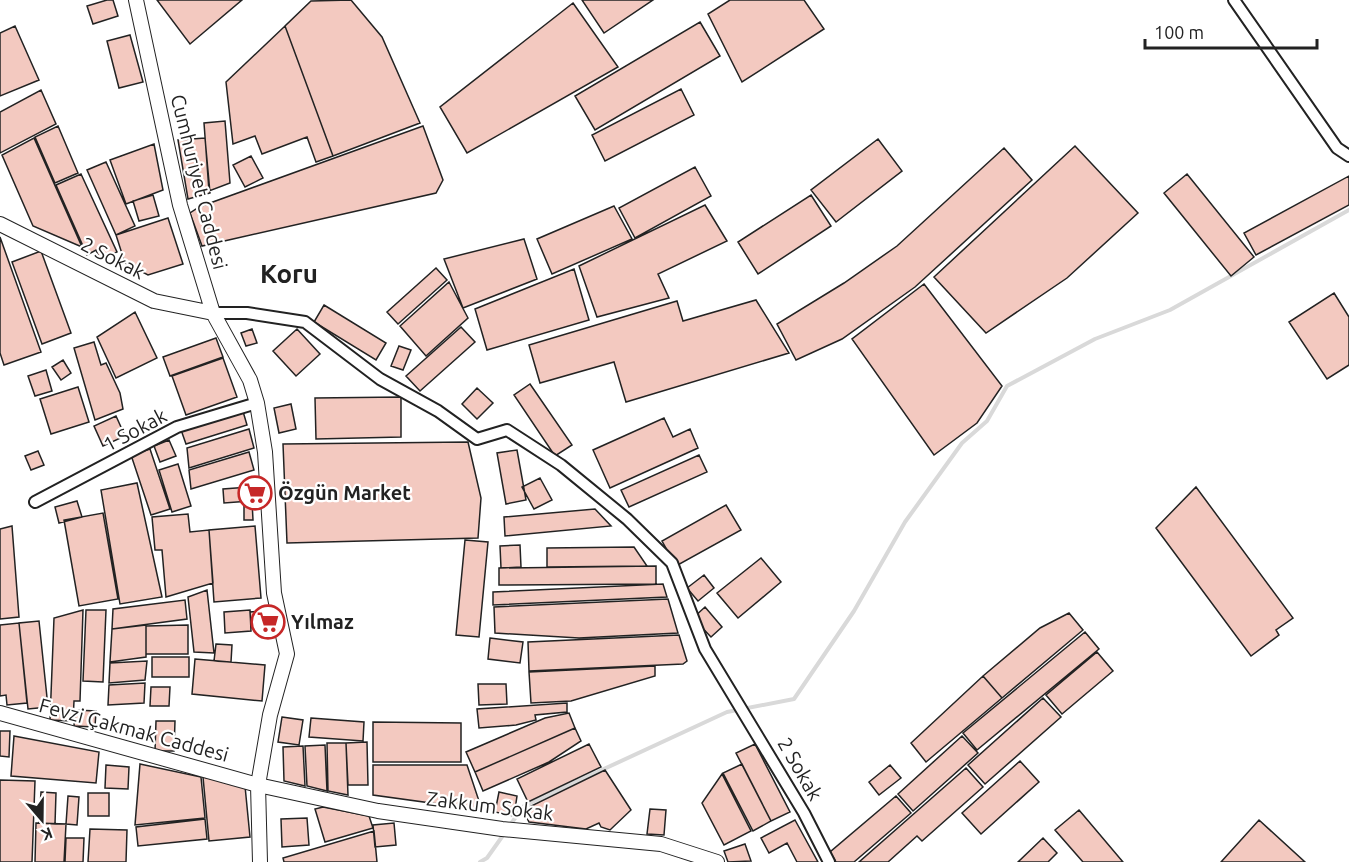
<svg xmlns="http://www.w3.org/2000/svg" width="1349" height="862" font-family="Ubuntu,sans-serif">
<style>
.lines{fill:none;stroke-linecap:round;stroke-linejoin:round}
.stream{stroke:#d9d9d9;stroke-width:4}
.building{fill:#f3c9c0;stroke:#222;stroke-width:1.5}
.minor-casing{stroke:#222;stroke-width:14}
.tertiary-casing{stroke:#222;stroke-width:16}
.minor{stroke:#fff;stroke-width:10}
.tertiary{stroke:#fff;stroke-width:14}
.labels{text-anchor:middle;stroke-width:4.5;stroke-linejoin:round;paint-order:stroke}
.street-label{font-size:20px;fill:#222;stroke:#fff}
.poi-label{font-size:20px;font-weight:bold;fill:#222;stroke:#fff;text-anchor:start}
.district-label{font-size:26px;font-weight:bold;fill:#222;stroke:#fff}
</style>
<rect width="100%" height="100%" fill="#fff"/>
<g class="lines">
<!-- stream -->
<path class="stream" d="M510 825 524 806 727 712 794 699 854 611 905 522 962 443 987 421 1007 386 1095 339 1170 310 1349 210
M480 862 487 858 504 834"/>
</g>
<!-- building -->
<path class="building" d="M107 0H113L118 16 93 24 87 6Z
M157 0H242L190 44Z
M351 0 382 37 420 123 333 156 285 26 311 1Z
M582 0H653L604 33Z
M730 0H804L824 29 742 82 708 14Z
M573 3 618 67 467 153 440 107Z
M700 22 720 56 595 130 575 96Z
M15 26 39 80 0 96V33Z
M285 26 333 156 316 162 307 137 262 154 255 136 233 144 226 82Z
M130 35 143 82 119 88 107 41Z
M681 89 694 115 605 161 592 135Z
M41 90 56 124 0 153V112Z
M225 121 230 183 209 191 204 123Z
M58 126 78 173 55 183 35 137Z
M423 126 443 180 436 193 202 246 190 213 199 207Z
M34 138 82 247 33 226 2 155Z
M205 138 210 193 188 199 178 140Z
M878 139 902 171 836 222 811 190Z
M154 144 163 190 126 204 110 160Z
M1075 146 1138 213 1067 278 986 333 934 277Z
M1004 148 1032 180 915 287 842 339 796 360 777 324 844 283 897 246Z
M251 156 263 178 245 187 233 165Z
M106 162 135 226 116 235 87 170Z
M695 167 711 196 635 238 619 208Z
M81 174 117 252 100 260 96 250 87 255 56 185Z
M1187 174 1254 257 1231 276 1164 193Z
M1349 176V205L1256 255 1244 233Z
M153 195 159 216 139 221 133 201Z
M811 195 831 226 758 274 738 242Z
M705 205 727 241 658 274 669 298 597 317 579 266Z
M614 206 632 239 552 274 537 239Z
M168 218 183 264 148 275 125 263 116 235Z
M0 237 41 352 4 365 0 353Z
M524 239 537 279 463 308 444 259Z
M41 251 71 333 42 344 12 262Z
M436 268 447 280 398 324 387 312Z
M574 269 589 320 487 350 475 309Z
M449 282 468 318 426 356 400 326Z
M924 284 1002 386 977 423 934 455 852 339Z
M1334 293 1349 317V365L1327 379 1289 322Z
M756 300 789 353 626 402 614 362 540 383 529 345 677 301 683 321Z
M324 305 386 343 376 360 314 322Z
M135 312 157 358 116 378 97 337Z
M461 327 475 342 420 391 406 376Z
M252 329 257 343 246 346 241 333Z
M297 329 320 354 296 376 273 351Z
M216 338 223 357 170 376 163 357Z
M94 342 101 365 106 363 120 393 123 409 95 420 74 348Z
M399 346 411 350 403 370 391 366Z
M223 358 237 397 186 415 172 376Z
M63 360 71 373 61 380 52 367Z
M46 370 52 391 35 396 28 376Z
M530 384 572 445 555 456 514 395Z
M78 387 89 422 51 434 40 399Z
M477 388 493 403 477 419 462 404Z
M401 397V437L316 439 315 398Z
M291 404 296 429 279 433 274 408Z
M242 408 247 425 186 444 180 427Z
M116 416 125 436 103 446 94 426Z
M664 418 673 437 690 429 698 448 610 488 593 450Z
M249 429 254 448 189 468 187 448Z
M169 440 176 456 160 462 154 446Z
M468 442 481 498 478 538 287 543 283 444Z
M150 449 170 509 151 515 131 455Z
M517 450 526 500 506 504 497 453Z
M38 451 44 465 31 470 25 456Z
M249 452 254 470 191 489 189 470Z
M699 455 707 472 629 507 621 490Z
M178 464 191 506 172 512 159 470Z
M540 478 552 500 534 509 522 487Z
M137 483 162 597 120 604 101 490Z
M249 487 250 501 224 503 223 489Z
M1196 487 1293 618 1276 630 1279 635 1251 656 1156 528Z
M77 501 82 517 59 523 55 507Z
M244 501H252L253 520H244Z
M726 505 741 530 676 566 662 541Z
M595 509 611 526 505 536 504 517Z
M103 513 118 599 79 606 64 520Z
M188 514 190 532 209 530 213 583 166 597 162 550H155L152 517Z
M12 526 19 617 0 619V529Z
M255 526 261 598 214 602 209 530Z
M465 540 488 542 479 637 456 635Z
M520 545 521 567 501 568 500 546Z
M634 547 647 566 547 567V548Z
M761 558 781 582 738 618 717 593Z
M656 566V584L499 585V568Z
M704 575 714 588 698 601 687 588Z
M663 584 667 597 493 605V592Z
M207 590 214 653 194 652 188 597Z
M668 599 678 633 579 638 495 633 494 607Z
M185 600 187 619 112 629 113 609Z
M705 607 722 627 711 637 693 618Z
M83 610 80 701H74L73 721 50 720 54 618Z
M86 610H106L103 682 83 681Z
M250 610 251 631 225 633 224 612Z
M262 611 263 627 251 628 250 612Z
M1069 613 1083 630 1002 698 983 676 1040 628Z
M39 621 48 707 28 709 19 623Z
M19 623 27 703 7 705 6 695 0 696V625Z
M146 625V657L110 662 112 629Z
M188 625V654H146V626Z
M1085 632 1099 649 977 750 963 733Z
M679 635 687 661 683 664 529 671 528 642Z
M490 638 523 642 520 663 488 659Z
M216 644 232 645 231 662 214 661Z
M1097 652 1113 671 1062 714 1046 695Z
M152 657H189V677H152Z
M195 659 265 665 262 701 192 694Z
M147 661 145 680 109 683 110 663Z
M655 666V676L571 701 531 703 529 672Z
M983 676 1002 698 926 762 911 743Z
M145 683 144 703 108 705 109 685Z
M478 684H506L507 704 479 705Z
M151 687H170L169 706H150Z
M1043 698 1061 717 985 784 968 765Z
M567 703V712L535 715 536 720 516 725 479 728 477 709Z
M75 710 96 711 95 727 74 726Z
M569 713 575 728 475 772 466 752 545 718Z
M282 717 303 720 299 745 278 742Z
M311 718 364 722 363 741 309 737Z
M156 721H175L174 751H155Z
M373 722 461 723V762H373Z
M575 728 581 741 549 762 483 791 475 772Z
M0 731H10L9 757 0 756Z
M14 736 99 752 96 783 11 776Z
M962 736 978 753 913 811 898 794Z
M367 742 368 785H348L346 743Z
M327 743H346L348 795 328 791Z
M589 744 601 767 528 802 517 779Z
M755 744 790 812 771 821 736 753Z
M325 745 327 791 307 786 305 746Z
M303 746 305 786 284 781 283 747Z
M1020 761 1039 782 981 834 962 813Z
M140 764 201 777 205 818 135 825Z
M742 764 771 821 753 831 723 773Z
M106 765 129 767 128 789 105 788Z
M373 765H467L482 810 373 795Z
M890 765 901 778 879 795 869 782Z
M966 768 983 787 922 841 917 836 888 862H859Z
M605 770 631 810 610 830 601 827 599 823 586 829 529 822 523 810Z
M722 774 751 831 724 845 702 803Z
M203 777 245 786 250 837 209 841Z
M0 780 35 781 32 862H0Z
M41 792 56 793 55 824 39 823Z
M499 792 517 796 514 816 495 812Z
M88 793H109V816H88Z
M68 796 79 797 77 825 66 824Z
M896 796 911 813 854 862H836L830 852Z
M323 807 369 816 373 828 325 842 315 809Z
M650 809 666 810 664 835 647 834Z
M1079 810 1123 862H1083L1055 830Z
M307 818 309 845 282 847 281 819Z
M205 819 207 839 138 846 136 827Z
M795 820 818 862H797L787 843 769 853 761 838Z
M1259 820 1305 862H1221Z
M36 823 66 824 64 862H35Z
M394 823 396 845 375 847 373 825Z
M90 829 127 830 126 862H88Z
M374 831 377 862H284L283 858Z
M66 838H84L83 862H65Z
M1043 838 1057 853 1048 862H1018Z
M745 844 751 861 728 862 724 851Z"/>
<g class="lines">
<!-- minor casing -->
<g class="minor-casing">
<path id="minor" d="M1234 0 1337 148 1349 156
M213 313H247L305 322 380 379 438 411 477 439 507 430 561 465 627 519 672 563 705 649 804 813 829 862
M35 502 177 427 257 403"/>
</g>
<!-- tertiary casing -->
<g class="tertiary-casing">
<path id="tertiary" d="M136 0 180 205 213 313 250 380 257 403 265 452 274 593 287 654 270 715 258 785 260 862
M0 224 154 301 213 313
M0 713 258 785 378 811 502 829 661 844 717 862"/>
</g>
<!-- minor -->
<use href="#minor" class="minor"/>
<!-- tertiary -->
<use href="#tertiary" class="tertiary"/>
</g>
<!-- icons -->
<defs>
<g id="supermarket-ring" transform="scale(1.725)"><circle r="9.5" fill="#fff" stroke="#c62828" stroke-width="1.5"/><path d="M-6-5.5h2.5l.6 2H6L4.5 2H-2.5L-4.4-4H-6ZM-1.5 3.2a1.3 1.3 0 1 0 .1 0ZM3 3.2a1.3 1.3 0 1 0 .1 0Z" fill="#c62828"/></g>
</defs>
<g fill-rule="evenodd">
<use href="#supermarket-ring" x="255" y="493"/>
<use href="#supermarket-ring" x="268" y="622"/>
</g>
<g class="labels">
<!-- street labels -->
<g class="street-label">
<text transform="translate(199 182) rotate(76)" y="7">Cumhuriyet Caddesi</text>
<text transform="translate(113 258) rotate(27)" y="7">2 Sokak</text>
<text transform="translate(135 430) rotate(-28)" y="7">1 Sokak</text>
<text transform="translate(134 730) rotate(15)" y="7">Fevzi Çakmak Caddesi</text>
<text transform="translate(800 769) rotate(60)" y="7">2 Sokak</text>
<text transform="translate(490 806) rotate(7)" y="7">Zakkum Sokak</text>
</g>
<!-- poi labels -->
<g class="poi-label">
<text x="278" y="500">Özgün Market</text>
<text x="291" y="629">Yılmaz</text>
</g>
<!-- district labels -->
<g class="district-label">
<text x="289" y="283">Koru</text>
</g>
</g>
<!-- north arrow -->
<g transform="translate(42 820) rotate(160)" stroke="#ffffff" stroke-width="4.5" paint-order="stroke">
<path d="M0-4.5L10 22L0 15L-10 22Z" fill="#222222"/>
<text y="-9" font-size="16" font-weight="bold" text-anchor="middle" fill="#222222">K</text>
</g>
<!-- scale -->
<path d="M1145 39v9h172v-9" fill="none" stroke="#222222" stroke-width="3"/>
<text x="1154" y="39" font-size="18" fill="#222222" stroke="#ffffff" stroke-width="4.5" paint-order="stroke">100 m</text>
</svg>
